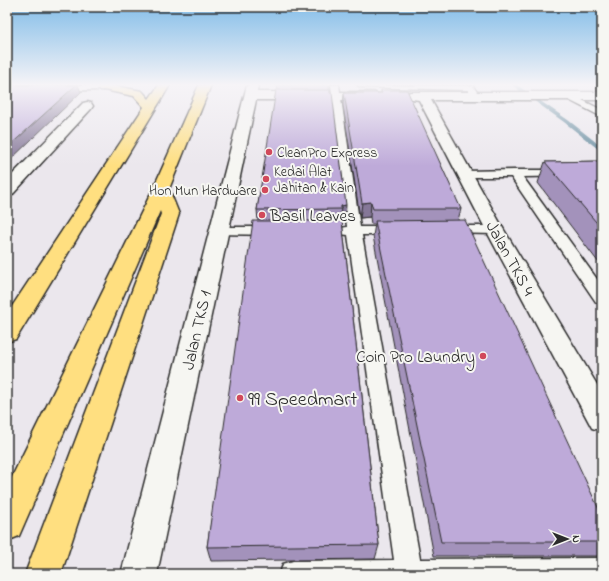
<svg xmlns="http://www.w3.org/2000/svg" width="609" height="581" font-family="'Indie Flower',sans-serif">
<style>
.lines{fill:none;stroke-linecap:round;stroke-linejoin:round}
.stream{fill:#62899c;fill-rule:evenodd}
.service-casing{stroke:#2b2b2b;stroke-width:3}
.minor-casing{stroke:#2b2b2b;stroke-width:3}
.motorway-casing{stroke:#2b2b2b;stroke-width:3}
.service{fill:#f6f6f2;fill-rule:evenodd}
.minor{fill:#f6f6f2;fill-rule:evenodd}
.motorway{fill:#ffdf80;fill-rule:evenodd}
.wall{fill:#a392bb;stroke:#2b2b2b}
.shaded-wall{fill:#857798;stroke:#2b2b2b}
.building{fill:#beaad9;stroke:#2b2b2b}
.poi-dot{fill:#d1495b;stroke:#f6f6f2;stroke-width:1.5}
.labels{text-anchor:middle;stroke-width:4;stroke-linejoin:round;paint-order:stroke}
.far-poi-label{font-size:14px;fill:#2b2b2b;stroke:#f6f6f2;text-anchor:start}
.poi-label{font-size:17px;fill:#2b2b2b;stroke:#f6f6f2;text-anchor:start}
.street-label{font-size:17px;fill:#2b2b2b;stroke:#f6f6f2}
.near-poi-label{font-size:20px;fill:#2b2b2b;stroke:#f6f6f2;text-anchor:start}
</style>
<rect width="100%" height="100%" fill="#ebe7ed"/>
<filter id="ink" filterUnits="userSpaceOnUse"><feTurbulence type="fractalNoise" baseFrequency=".025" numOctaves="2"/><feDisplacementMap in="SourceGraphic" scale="8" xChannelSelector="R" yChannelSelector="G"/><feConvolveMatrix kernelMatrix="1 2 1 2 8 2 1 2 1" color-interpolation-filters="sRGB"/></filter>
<g filter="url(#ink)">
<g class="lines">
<!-- stream -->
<path class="stream" d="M512 85H517L568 120 602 147V152L564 122Z"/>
<!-- service casing -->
<g class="service-casing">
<path id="service" d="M331 85H339L360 227H396L401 228 403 231 401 234 396 235H362L420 559 602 558V574H280L283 564 293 561 394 560 348 235 340 234 338 231 340 228 347 227Z
M357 85 470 86H473L479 95 478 97H472L468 90 361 87Z
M566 92 602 110V117L563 97 562 95Z
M514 170H590L602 172V178L590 176 523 177 602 286V303L596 302 511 177H465L461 176 459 174 461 172 465 171Z
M449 226H495L500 227 502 230 500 233 495 234 444 233 442 230 444 227Z
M219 227H274L279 228 281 231 279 234 274 235 214 234 212 231 214 228Z"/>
</g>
<!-- minor casing -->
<g class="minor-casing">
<path id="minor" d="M7 85H111L107 89 103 90 7 91Z
M247 85H258L257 92H374L378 94 380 96 378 98 374 100H256L157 574H121Z
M410 92H602V100H431L504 230 602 393V431L592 428 486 230 419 100 406 98 404 96 406 94Z
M87 102 91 103 93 106 91 109 13 194 7 195V180L83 103Z"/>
</g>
<!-- motorway casing -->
<g class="motorway-casing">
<path id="motorway" d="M99 85H110L142 91 149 99 159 85H170L16 339 7 342V314L144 107 134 96 99 89 97 87Z
M199 85H211L169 189 179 214 61 574H25L161 214 160 211 19 536 7 541V487L153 189Z"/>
</g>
<!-- service -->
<use href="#service" class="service"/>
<!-- minor -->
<use href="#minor" class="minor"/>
<!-- motorway -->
<use href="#motorway" class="motorway"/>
</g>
<!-- wall -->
<path class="wall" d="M277 85H329V90L345 221H342L379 545 375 559 211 561 207 547 258 221 257 210 278 90Z
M381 90 461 209 458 220 602 516V554L600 556H434L373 236 375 224H371L370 217 360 218 343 105 344 93H381Z
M602 161V267L538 183 545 162Z"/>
<!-- shaded-wall -->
<path class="shaded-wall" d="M76 85H78L81 92 7 163V148Z
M371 202 370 217 360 218 362 203Z
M346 205 345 221H340L341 206Z"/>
<!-- building -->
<path class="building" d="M7 85H76L7 148Z
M276 90H330V93H332L346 205 341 206V209L257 210Z
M381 90H407L461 209H373L371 202 362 203 344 93H382Z
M602 161V229L545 162Z
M465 220 602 516V542H441L375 221Z
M253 221H342L379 545 207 547Z"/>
</g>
<!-- sky -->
<linearGradient id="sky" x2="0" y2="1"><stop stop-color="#81bce8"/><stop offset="0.51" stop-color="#f6f4f7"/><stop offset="1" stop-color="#f6f4f7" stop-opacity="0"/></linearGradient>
<rect width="609" height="166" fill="url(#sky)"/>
<!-- markers -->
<g class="poi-dot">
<circle cx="269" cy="152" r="4"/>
<circle cx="266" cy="179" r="4"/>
<circle cx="265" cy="190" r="4"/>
<circle cx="262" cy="215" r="4"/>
<circle cx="483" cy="356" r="4"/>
<circle cx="240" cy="398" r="4"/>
</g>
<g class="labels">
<!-- far-poi labels -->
<g class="far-poi-label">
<text x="277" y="157">CleanPro Express</text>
<text x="274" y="176">Kedai Alat<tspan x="274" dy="16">Jahitan &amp; Kain</tspan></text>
<text x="257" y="195" text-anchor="end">Hon Mun Hardware</text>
</g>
<!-- poi labels -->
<g class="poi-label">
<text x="270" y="221">Basil Leaves</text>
<text x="475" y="362" text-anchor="end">Coin Pro Laundry</text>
</g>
<!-- street labels -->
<g class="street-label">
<text transform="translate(511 258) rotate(61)" y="6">Jalan TKS 4</text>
<text transform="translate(196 330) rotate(-77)" y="6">Jalan TKS 1</text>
</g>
<!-- near-poi labels -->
<g class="near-poi-label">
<text x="248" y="405">99 Speedmart</text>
</g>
</g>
<!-- margin -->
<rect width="609" height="581" fill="none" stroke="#f6f6f2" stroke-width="24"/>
<rect x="12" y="12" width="585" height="557" fill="none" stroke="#2b2b2b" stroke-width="1.5" filter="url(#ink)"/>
<!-- north arrow -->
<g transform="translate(567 539) rotate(90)" stroke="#f6f6f2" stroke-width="3" paint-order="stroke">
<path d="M0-3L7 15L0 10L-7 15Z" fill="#2b2b2b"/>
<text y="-6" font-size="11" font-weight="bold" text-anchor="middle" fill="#2b2b2b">N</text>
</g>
</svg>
